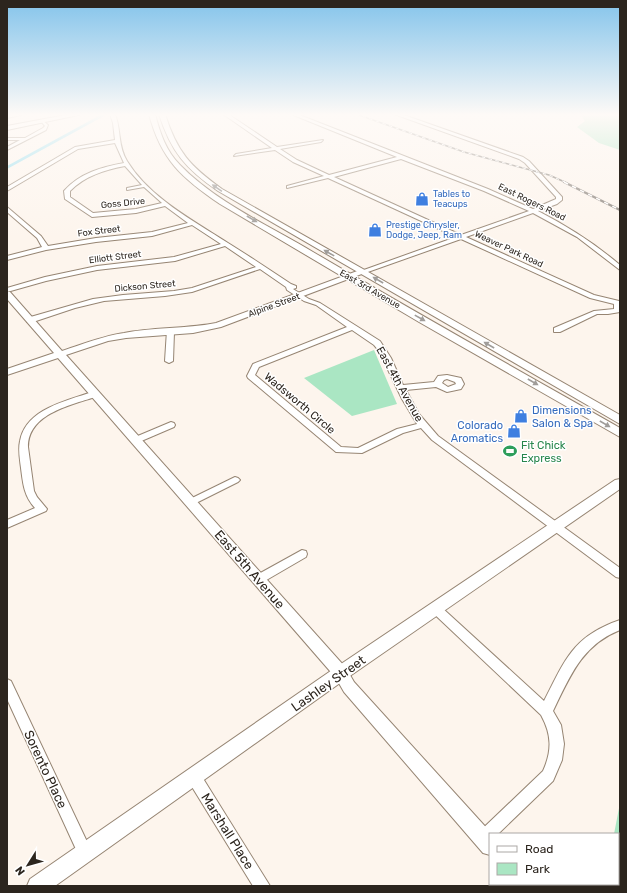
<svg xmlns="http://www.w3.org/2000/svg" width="627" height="893" font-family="Rubik,sans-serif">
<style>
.green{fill:#aae6c3}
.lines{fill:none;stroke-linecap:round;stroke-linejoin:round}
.canal{fill:#8fddef;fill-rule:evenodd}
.minor-casing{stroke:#968573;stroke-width:2}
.tertiary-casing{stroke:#968573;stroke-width:2}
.secondary-casing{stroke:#968573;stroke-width:2}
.minor{fill:#fff;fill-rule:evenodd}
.tertiary{fill:#fff;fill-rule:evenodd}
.secondary{fill:#fff;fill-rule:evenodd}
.rail-far1-casing{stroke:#89827a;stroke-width:1.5}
.rail-casing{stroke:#89827a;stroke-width:2.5}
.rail-far1{stroke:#fff;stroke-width:1;stroke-dasharray:3.5;stroke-linecap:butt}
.rail{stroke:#fff;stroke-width:1.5;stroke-dasharray:4.5;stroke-linecap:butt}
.oneway{fill:#a09d9a}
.labels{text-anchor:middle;stroke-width:3;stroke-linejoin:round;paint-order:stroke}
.far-shop-label{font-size:9px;fill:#366cbe;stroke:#fff;text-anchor:start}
.far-street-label{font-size:9px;fill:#2c251e;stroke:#fff}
.street-label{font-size:11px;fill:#2c251e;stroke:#fff}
.shop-label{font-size:11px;fill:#366cbe;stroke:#fff;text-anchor:start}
.leisure-label{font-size:11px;fill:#27864d;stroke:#fff;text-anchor:start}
.near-street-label{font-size:13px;fill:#2c251e;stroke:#fff}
</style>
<rect width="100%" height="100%" fill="#fdf5ed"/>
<!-- green -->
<path class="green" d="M580 114H620V150L599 143 577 127 585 121Z
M374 350 397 404 352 416 304 378Z
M620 803V886H597L598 884H618V834H614Z"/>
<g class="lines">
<!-- canal -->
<path class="canal" d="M102 114 106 115 7 169V166Z"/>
<!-- minor casing -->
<g class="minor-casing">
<path id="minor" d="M15 114H25L7 118V116Z
M110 114H114L116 117C121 132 118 146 127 161 149 197 192 220 228 243 249 256 270 270 291 284L296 286V288L293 289 309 299 320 303 380 341 391 358 403 385 434 382 438 376 447 375 461 378 464 384 461 389 447 392 436 387 406 390 419 414 438 436 620 568V578L616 577 432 440 421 428 403 433 362 453 336 452 248 378 247 376 253 364 347 327 316 305 304 301 287 290 286 287 260 269 192 292 165 296 104 301 75 308 33 322H27V318L93 299 123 295 174 291 192 288 256 267 225 246 175 261 97 270 46 281 7 292V288L45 277 97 266 174 257 221 244 192 225 152 236 96 242 46 250 7 260V256L42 247 37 238 7 212V207L41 236 48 246 96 238 152 232 188 223 165 206 136 213 92 217 65 199 64 191C80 173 102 167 124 163L115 143 78 149 7 191V187L75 147 115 140 113 123ZM125 166 142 185 127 188V190L144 187 162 203 136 209 93 213 70 197V191C85 176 104 170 125 166ZM352 330 374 345 379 351 402 399 417 424 397 429 358 448 341 447 255 375 259 367ZM447 379 455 382 456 384 448 387 442 383 444 380Z
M223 114H228L277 147 323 140 321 142 280 149 297 160 329 175 397 157 291 114H297L488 189 533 209 556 199V197L525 163 519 159 394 114H401L523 157 529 161 562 197V200L557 204 538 211C567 226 594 243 620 265V270L577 237 533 213 466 237 594 295 619 301 620 312 608 314H597L560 332H554V328L594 311 614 309V304L590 298 461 239 365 273H361V271L456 237 328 178 287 188V186L324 176 293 162 275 150 234 156 236 154 272 148ZM401 159 484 191 529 211 461 235 334 177Z
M40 120H42L48 125 46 130 7 150V147L20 140H7V138H25L43 128 45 126Z
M167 330H173L174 332 173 361 169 363 165 361Z
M92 392H95L99 394 98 396C72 405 28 413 28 447L34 491 37 497 47 509 46 511 7 528V520L35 508C24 496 23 484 21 468 20 460 18 450 20 441 26 409 66 401 92 392Z
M171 422 174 423 175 425 174 427 139 442 136 443 132 440 133 438Z
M235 477 238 478 240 480 238 482 194 504H188L186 502 188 500Z
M302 550 306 551 307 554 306 557 263 582 259 583 255 582 253 579 255 576Z
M436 604 440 606 544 701C565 660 573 636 620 620V630C582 645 570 676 553 711L561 725 564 744 562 760 553 781 498 834H490V842L483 845 478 843 476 838 478 833 543 771C552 751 552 735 541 715L432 612 430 609 432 606Z
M7 679 11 681 90 848 93 853 90 858 85 861 80 858 7 699Z
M194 770 199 772 270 886H253L189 782 187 777 189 772Z"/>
</g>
<!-- tertiary casing -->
<g class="tertiary-casing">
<path id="tertiary" d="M360 270H366L367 272 221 327 193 333 126 338 108 341 66 355 346 668 354 682 492 834H490V855L483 853 344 692 336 678 58 358 7 375V369L54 353 7 299V292H10L62 351C83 344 103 336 124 333 154 327 185 329 216 323Z
M514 884H534L535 886H515Z"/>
</g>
<!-- secondary casing -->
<g class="secondary-casing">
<path id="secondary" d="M71 114H83L7 130V126Z
M149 114H155C160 133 166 151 180 165 217 203 268 225 313 252 415 312 518 370 620 428V437L419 322 220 204C182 178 161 160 149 114Z
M159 114H165C177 152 190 166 222 189L620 415V424L218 191C186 169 171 152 159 114Z
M620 479V489L347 678 55 886H27L30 879 335 668 615 480Z"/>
</g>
<!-- minor -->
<use href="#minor" class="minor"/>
<!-- tertiary -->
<use href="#tertiary" class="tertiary"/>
<!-- secondary -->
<use href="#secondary" class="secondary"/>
<!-- rail-far1 casing -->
<g class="rail-far1-casing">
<path id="rail-far1" d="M356 114 464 152 549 175 567 183"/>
</g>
<!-- rail casing -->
<g class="rail-casing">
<path id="rail" d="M564 182 620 210"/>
</g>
<!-- rail-far1 -->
<use href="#rail-far1" class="rail-far1"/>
<!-- rail -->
<use href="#rail" class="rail"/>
</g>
<!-- one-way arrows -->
<defs><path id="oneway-solid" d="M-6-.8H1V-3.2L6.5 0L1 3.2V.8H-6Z"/></defs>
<g class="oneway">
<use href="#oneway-solid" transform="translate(217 188) rotate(-145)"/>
<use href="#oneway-solid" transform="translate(252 219) rotate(30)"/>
<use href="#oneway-solid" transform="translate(329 253) rotate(-151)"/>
<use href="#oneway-solid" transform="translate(378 280) rotate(-150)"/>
<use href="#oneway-solid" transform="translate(420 318) rotate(29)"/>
<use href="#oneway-solid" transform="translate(489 345) rotate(-150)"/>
<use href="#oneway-solid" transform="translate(533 382) rotate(30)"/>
<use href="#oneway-solid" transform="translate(605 424) rotate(30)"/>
</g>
<!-- sky -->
<linearGradient id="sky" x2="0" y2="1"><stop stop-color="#84c4eb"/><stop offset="0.48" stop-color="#fefaf7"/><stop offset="1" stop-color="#fefaf7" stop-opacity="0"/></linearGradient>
<rect width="627" height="239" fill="url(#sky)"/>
<!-- icons -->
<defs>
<g id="shop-bare" transform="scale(1.08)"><path d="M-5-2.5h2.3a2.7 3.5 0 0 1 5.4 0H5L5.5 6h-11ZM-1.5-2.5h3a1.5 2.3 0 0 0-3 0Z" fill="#3f7fe0" stroke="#fff" stroke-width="2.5" paint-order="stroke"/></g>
<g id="stadium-bare" transform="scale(1.08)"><path d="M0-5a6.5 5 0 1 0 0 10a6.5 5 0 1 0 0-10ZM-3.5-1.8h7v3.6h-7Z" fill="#2e9e5b" stroke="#fff" stroke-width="2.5" paint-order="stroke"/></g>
</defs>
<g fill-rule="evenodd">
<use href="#shop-bare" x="422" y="199"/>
<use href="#shop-bare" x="375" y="230"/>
<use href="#shop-bare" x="521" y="416"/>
<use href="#shop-bare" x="514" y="431"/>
<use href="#stadium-bare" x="510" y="451"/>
</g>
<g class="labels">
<!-- far-shop labels -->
<g class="far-shop-label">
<text x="433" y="197">Tables to<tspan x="433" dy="10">Teacups</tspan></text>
<text x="386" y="228">Prestige Chrysler,<tspan x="386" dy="10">Dodge, Jeep, Ram</tspan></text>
</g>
<!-- far-street labels -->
<g class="far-street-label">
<text transform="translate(532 202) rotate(26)" y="3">East Rogers Road</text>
<text transform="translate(123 203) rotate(-6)" y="3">Goss Drive</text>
<text transform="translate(99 231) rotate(-7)" y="3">Fox Street</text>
<text transform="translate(509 249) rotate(25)" y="3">Weaver Park Road</text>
<text transform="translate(115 257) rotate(-7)" y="3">Elliott Street</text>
<text transform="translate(145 286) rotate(-5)" y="3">Dickson Street</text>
<text transform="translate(370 289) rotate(30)" y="3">East 3rd Avenue</text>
<text transform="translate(274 305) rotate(-20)" y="3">Alpine Street</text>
</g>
<!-- street labels -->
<g class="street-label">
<text transform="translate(400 384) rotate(61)" y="4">East 4th Avenue</text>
<text transform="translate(300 403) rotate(40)" y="4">Wadsworth Circle</text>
</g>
<!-- shop labels -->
<g class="shop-label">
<text x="532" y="414">Dimensions<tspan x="532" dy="13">Salon &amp; Spa</tspan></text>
<text x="503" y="429" text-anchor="end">Colorado<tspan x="503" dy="13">Aromatics</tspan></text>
</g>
<!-- leisure labels -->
<g class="leisure-label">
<text x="521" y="449">Fit Chick<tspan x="521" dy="13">Express</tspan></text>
</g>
<!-- near-street labels -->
<g class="near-street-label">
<text transform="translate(250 569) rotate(49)" y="5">East 5th Avenue</text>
<text transform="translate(328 683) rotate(-35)" y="5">Lashley Street</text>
<text transform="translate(46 769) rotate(65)" y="5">Sorento Place</text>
<text transform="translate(228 831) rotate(58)" y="5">Marshall Place</text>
</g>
</g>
<!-- border -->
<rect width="627" height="893" fill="none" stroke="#2c251e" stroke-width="16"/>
<!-- legend -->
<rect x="489" y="833" width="130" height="52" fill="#ffffff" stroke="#aba8a5"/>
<rect x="497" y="846" width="20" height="6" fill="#ffffff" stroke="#aba8a5"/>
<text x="525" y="853" font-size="12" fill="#2c251e">Road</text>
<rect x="497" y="863" width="20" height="12" fill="#aae6c3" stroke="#aba8a5"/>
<text x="525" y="873" font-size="12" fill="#2c251e">Park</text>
<!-- north arrow -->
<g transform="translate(28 865) rotate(233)" stroke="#ffffff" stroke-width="3" paint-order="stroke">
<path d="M0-3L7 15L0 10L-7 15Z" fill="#2c251e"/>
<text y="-6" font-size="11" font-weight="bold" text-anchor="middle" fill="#2c251e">N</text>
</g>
</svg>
